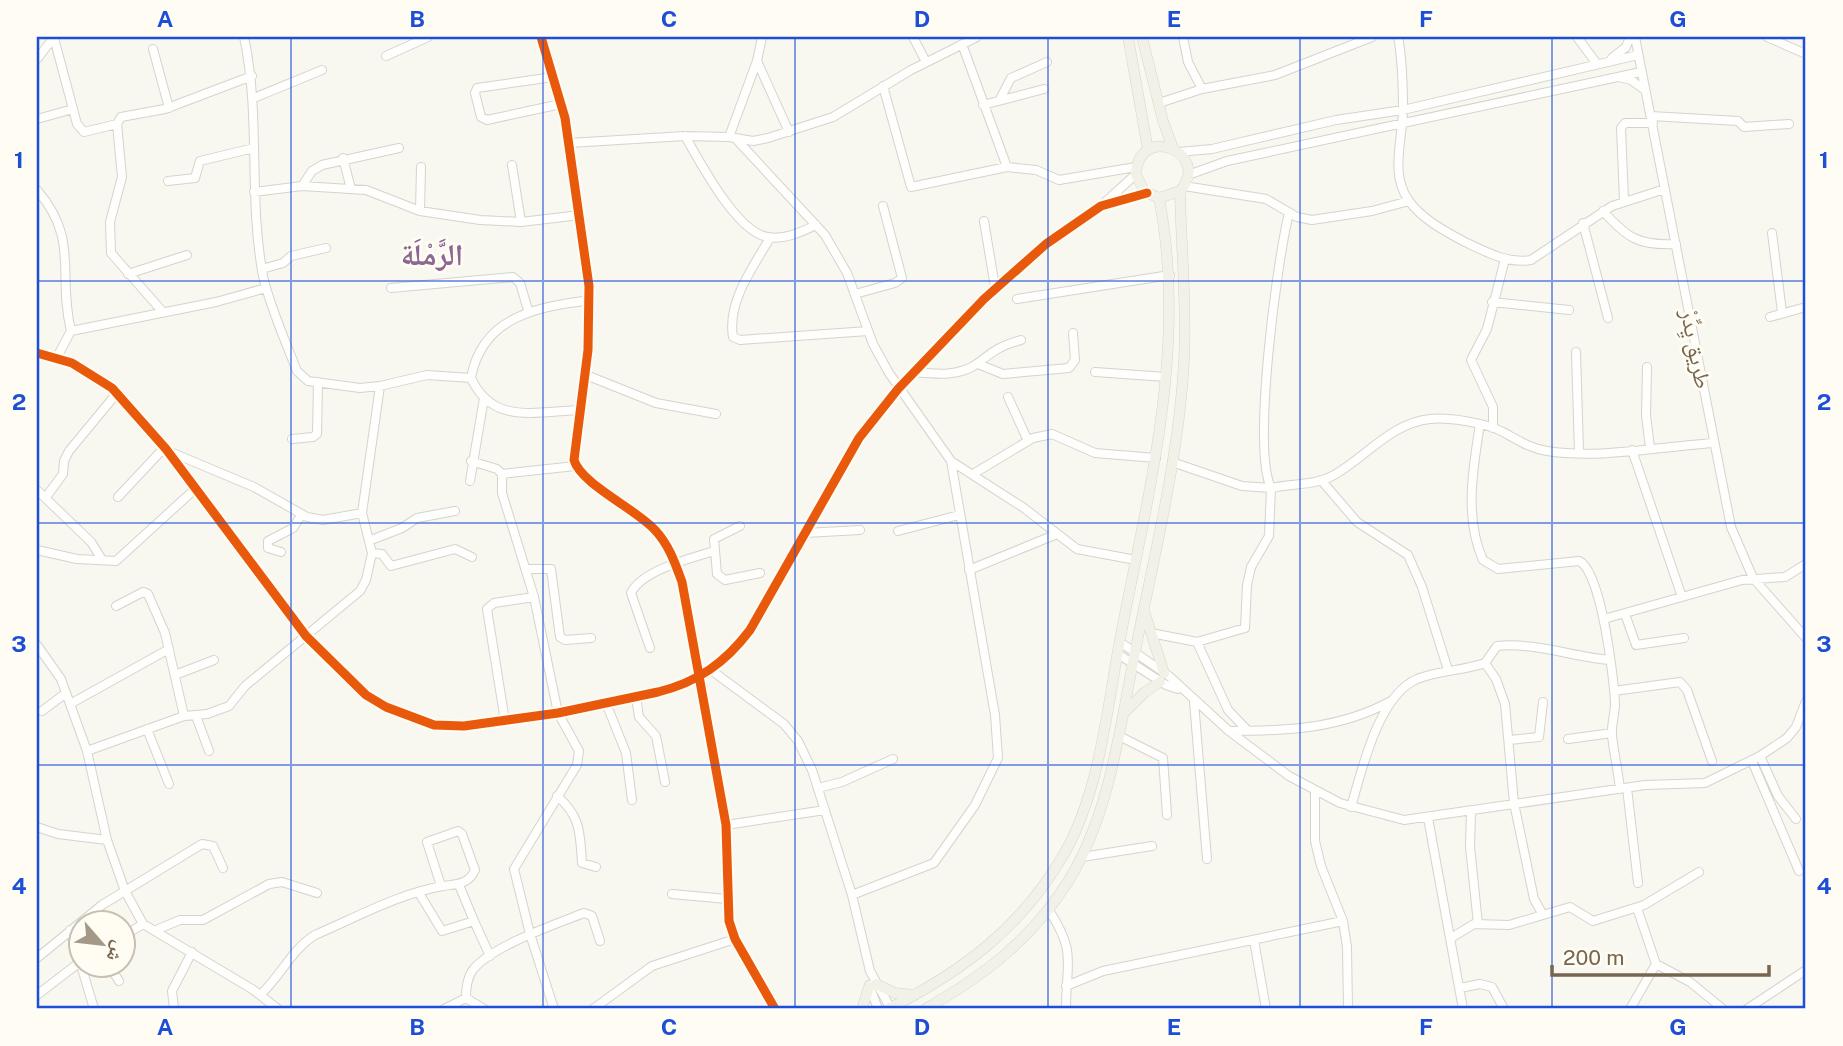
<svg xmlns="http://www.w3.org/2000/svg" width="1843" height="1046" font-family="'Public Sans','Noto Naskh Arabic',sans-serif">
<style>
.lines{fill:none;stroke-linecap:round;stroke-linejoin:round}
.minor-casing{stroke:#d7d3cc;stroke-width:10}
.major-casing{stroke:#d9d4cc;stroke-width:11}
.minor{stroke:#fefefd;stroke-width:8}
.major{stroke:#f2f1e8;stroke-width:10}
.cycleway-casing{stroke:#fefcf3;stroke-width:13}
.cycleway{stroke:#e8590c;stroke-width:9}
.grid{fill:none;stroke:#1d4ed8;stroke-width:2;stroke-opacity:0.55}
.labels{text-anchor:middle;stroke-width:6;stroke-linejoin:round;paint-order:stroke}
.street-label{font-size:23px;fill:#77664f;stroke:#fefcf3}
.district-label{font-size:30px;font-weight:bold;fill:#8c6792;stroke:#fefcf3}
.neatline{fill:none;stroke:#1d4ed8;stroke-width:2.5}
.grid-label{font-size:23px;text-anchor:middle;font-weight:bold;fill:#1d4ed8}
</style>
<rect width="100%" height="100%" fill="#f8f7f0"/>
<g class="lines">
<!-- minor casing -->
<g class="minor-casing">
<path id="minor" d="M244 37C261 116 248 196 263 276 269 304 286 343 297 371L308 381 360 388 380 386 427 375 471 378
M541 37 565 118 589 286 588 350 574 460C581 484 636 509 655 530 669 545 675 563 682 582L726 825 729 921 735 939 775 1009
M913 37 926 62
M1183 37 1188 62 1202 89
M1398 37C1402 57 1403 91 1403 112 1402 140 1390 176 1409 201 1422 219 1446 232 1465 242 1486 252 1508 264 1531 260L1612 206 1665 189
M1577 37 1597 64
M1635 37 1731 527 1753 578 1806 638
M1767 37 1806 54
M54 38 77 124 84 132 117 124 121 117 165 109 252 76
M962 44 1007 167
M153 49 169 108
M386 56 428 37
M1612 58 1626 47 1630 37
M37 59 54 37
M757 61 789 132
M553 77 477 88 475 93 481 117 487 120 561 104
M1619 77 1631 80 1645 90
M883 86 911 187 1007 167 1036 170 1059 180 1136 167
M254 98 322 70
M1000 99 1011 78 1047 62
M1159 103 1202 89 1275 75 1372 37
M983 105 1044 89
M1651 116 1738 121 1744 127 1789 124
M37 119 73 109
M117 124 122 177 110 222 111 253 162 311
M685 136C700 162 737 233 768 237 785 240 801 232 816 225
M729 137 757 61 762 37
M736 139 825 235 847 273 873 344 889 373 951 461 1024 508 1077 549 1136 560
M569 143 685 136 729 137 753 141 768 138 833 117 911 70 977 37
M1179 152 1212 149 1336 120 1403 110 1638 55
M343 158 351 189
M512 165 521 222
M1188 175 1227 161 1641 72
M168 181 195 178 200 161 254 148
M302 186 312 171 322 165 399 148
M1184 186 1266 199 1297 217 1312 220 1372 211 1409 201
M37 190C80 240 57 273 71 331
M254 192 302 186 366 190 420 211 480 220 521 222 580 215
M1624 200 1621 128 1625 123H1653
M1101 206 1136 174
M420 211 421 167
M1603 211C1627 238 1639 246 1676 244
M1289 213C1277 261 1252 448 1271 488 1292 483 1315 486 1334 475 1366 457 1391 423 1430 419 1448 417 1487 423 1503 432 1518 440 1529 448 1547 451 1600 459 1659 447 1713 443
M984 221 995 287
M1583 223 1608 318
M1772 233 1782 312
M770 238C753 267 727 302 733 337L740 340 868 331
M262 269 283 263 291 256 326 248
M128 274 187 255
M391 288 513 277 520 283 528 310
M855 294 895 283 902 278 883 206
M1017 299 1170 275
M1492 302 1569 310
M1770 317 1806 307
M1576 352 1579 452
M37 353 72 363 112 388 166 449 306 636 366 695 386 707 434 725 464 726 558 713 658 692C698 682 725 663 750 630L859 438 898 389 984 299 1046 244 1101 206 1147 193
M57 357 71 331 216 302 266 288
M978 364 1003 374 1069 368 1075 360 1073 333
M1647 367 1646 415 1650 448
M914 372C935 374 960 377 978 363 995 350 1000 346 1021 340
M1095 372 1166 377
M586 375 656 403 716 414
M1008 397 1028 441
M581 410C537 411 493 426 471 378 482 316 538 307 590 300
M1480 424C1473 468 1464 518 1483 560L1498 569 1579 561C1601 570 1614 678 1615 703 1615 714 1611 725 1612 736 1614 753 1618 771 1620 789
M1493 428V407L1471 360 1487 329 1505 259
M292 439 313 437 317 434 318 382
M1632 450 1682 597
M168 451 254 487 307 517 323 520 362 513
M471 461 497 469 502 474 575 466
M502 474V493L534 597 558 713 579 751 577 765 514 869 530 934 554 1009
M973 474 1033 438 1052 434 1095 453 1156 458
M1321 480 1357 522 1408 555 1422 587 1448 670
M470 481 484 398
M37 490 91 542 101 558
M46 497 63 474 64 461 69 451 117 393
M118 497 164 448
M740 526 714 539 717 574 725 580 760 573
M898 531 959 515
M805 533 860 530
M371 540 402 528 417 518 455 511
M37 550 77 559 116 561 195 489
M281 552 268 548V541L293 528 302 514
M372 553 382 554 391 566 455 549 472 557
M526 569H551L560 637 565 640 591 638
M969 570 1057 534
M116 606 143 592 148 594 165 633 184 716
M1625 614 1636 645 1684 638
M1604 619 1742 580 1785 577 1806 564
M1151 633 1197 642 1245 628 1247 585 1251 567 1269 536 1271 488 1242 486 1172 462
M1120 642 1169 676 1229 731 1289 776 1340 803 1404 820 1645 785 1705 783 1760 756 1787 738 1796 727 1806 701
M1197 642 1228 710 1248 731
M37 645 61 679 87 751 107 840 125 891 143 924 252 989 278 1009
M650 648 631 593C642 570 692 558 714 551
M1118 654 1166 685 1178 689
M1610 660C1573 657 1535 642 1497 646L1485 663 1496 679 1505 704 1514 803 1534 899 1543 915 1570 907 1593 921 1644 905 1699 872
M711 670 784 724 798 741 812 770 852 895 870 971 891 1009
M175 675 214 660
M1614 691 1680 682 1687 690 1712 761
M636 697 639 717 656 736 665 782
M1194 702 1207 859
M606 703 626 753 632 800
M70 704 169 649
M42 711 66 693
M196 716 209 751
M505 721 487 609 494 603 534 597
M147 729 169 784
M1229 731C1286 731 1340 729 1391 701
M1119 736 1163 758 1167 815
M1568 739 1612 733
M1510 740 1539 737 1543 702
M87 751 184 716 207 714 229 706 245 686 360 591 366 580 372 553 362 513 380 386
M1760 756 1778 796 1796 819
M1752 761 1799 871
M818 788 842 782 893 759
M1627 788 1638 883
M1315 792V841L1321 866 1343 921 1347 947 1348 1009
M557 796C581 816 580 834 582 863L596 867
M1351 807C1362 770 1378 696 1417 679 1439 670 1463 671 1485 663
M1471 812 1470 847 1478 924
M1428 818 1463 1009
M726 825 825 810
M37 827 58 834 107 840
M1082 857 1152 846
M459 885 474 921
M419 893 442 931 474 921 490 956
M672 894 727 899
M852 895 934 863 975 805 998 758 995 715 951 461
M1637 908 1656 964 1690 982 1723 1009
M1048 909C1077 952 1066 962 1066 1009
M70 930 80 963
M156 930 180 920H203L269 884 282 882 317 893
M122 937 143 924
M1451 938 1474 924 1509 925 1543 915
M1254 940 1266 1009
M37 958 102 905 202 844 213 846 223 868
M81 965 94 1009
M109 965 119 981
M869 985 878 1009
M1066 986 1103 971 1343 921
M1460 988 1480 984 1492 987 1504 1009
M37 995 80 962
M260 995C280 977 292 949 315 935 355 918 400 893 443 886 457 884 469 884 475 870L462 834 458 831 427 842 441 886
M466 998C466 988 467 979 472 971 489 947 556 924 584 913L592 916 600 941
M174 1009 172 991 192 952
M444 1009 466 998 484 1009
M593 1009 652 966 735 939
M1630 1009 1656 964
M1747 1009 1806 970"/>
</g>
<!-- major casing -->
<g class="major-casing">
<path id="major" d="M1128 37 1148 150
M1142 37 1163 121 1173 148
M1145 614 1164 673
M1126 711 1145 692 1160 682
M876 984 895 993 915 995
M862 1009 869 987
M888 1009C963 971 1021 928 1064 854 1100 791 1107 709 1120 639 1148 493 1188 347 1159 198
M925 1009C984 976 1033 938 1069 880 1110 813 1120 727 1135 652 1154 556 1179 458 1184 360 1187 304 1181 248 1180 191 1213 153 1139 122 1136 174L1144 191 1159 198 1180 191"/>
</g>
<!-- minor -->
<use href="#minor" class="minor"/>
<!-- major -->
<use href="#major" class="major"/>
<!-- cycleway casing -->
<g class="cycleway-casing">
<path id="cycleway" d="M541 37 565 118 589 286 588 350 574 460C581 484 636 509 655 530 669 545 675 563 682 582L726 825 729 921 735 939 775 1009
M37 353 72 363 112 388 166 449 306 636 366 695 386 707 434 725 464 726 558 713 658 692C698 682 725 663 750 630L859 438 898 389 984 299 1046 244 1101 206 1147 193"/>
</g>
<!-- cycleway -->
<use href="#cycleway" class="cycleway"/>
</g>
<!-- grid -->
<path class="grid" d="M291 37V1009M543 37V1009M795 37V1009M1048 37V1009M1300 37V1009M1552 37V1009M37 281H1806M37 523H1806M37 765H1806"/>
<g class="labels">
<!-- street labels -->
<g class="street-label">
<text transform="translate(1696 349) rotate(79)" y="8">طريق يِدِّرْ</text>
</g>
<!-- district labels -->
<g class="district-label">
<text x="432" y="265">الرَّمْلَة</text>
</g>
</g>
<!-- border -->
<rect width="1843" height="1046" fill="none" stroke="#fefcf3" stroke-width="77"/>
<!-- north arrow -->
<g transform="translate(102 944) rotate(118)"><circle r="33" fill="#fefcf3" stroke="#c8c0b1" stroke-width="2"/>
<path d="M0-5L12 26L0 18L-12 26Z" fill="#a49987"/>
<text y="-10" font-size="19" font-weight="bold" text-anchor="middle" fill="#77664f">ش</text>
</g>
<!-- scale -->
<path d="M1552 965v10h217v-10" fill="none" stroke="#77664f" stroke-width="3.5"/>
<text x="1563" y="965" font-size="21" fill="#77664f" stroke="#fefcf3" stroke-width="5" paint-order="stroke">200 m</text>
<rect x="38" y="38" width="1766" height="969" class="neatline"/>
<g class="grid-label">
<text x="165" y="27">A</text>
<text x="417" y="27">B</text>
<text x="669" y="27">C</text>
<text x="922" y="27">D</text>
<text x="1174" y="27">E</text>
<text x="1426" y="27">F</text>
<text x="1678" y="27">G</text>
<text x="19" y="168">1</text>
<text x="1824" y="168">1</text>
<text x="19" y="410">2</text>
<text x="1824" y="410">2</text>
<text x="19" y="652">3</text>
<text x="1824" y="652">3</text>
<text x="19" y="894">4</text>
<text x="1824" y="894">4</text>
<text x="165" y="1035">A</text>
<text x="417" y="1035">B</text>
<text x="669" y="1035">C</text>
<text x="922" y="1035">D</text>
<text x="1174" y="1035">E</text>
<text x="1426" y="1035">F</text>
<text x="1678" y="1035">G</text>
</g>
</svg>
